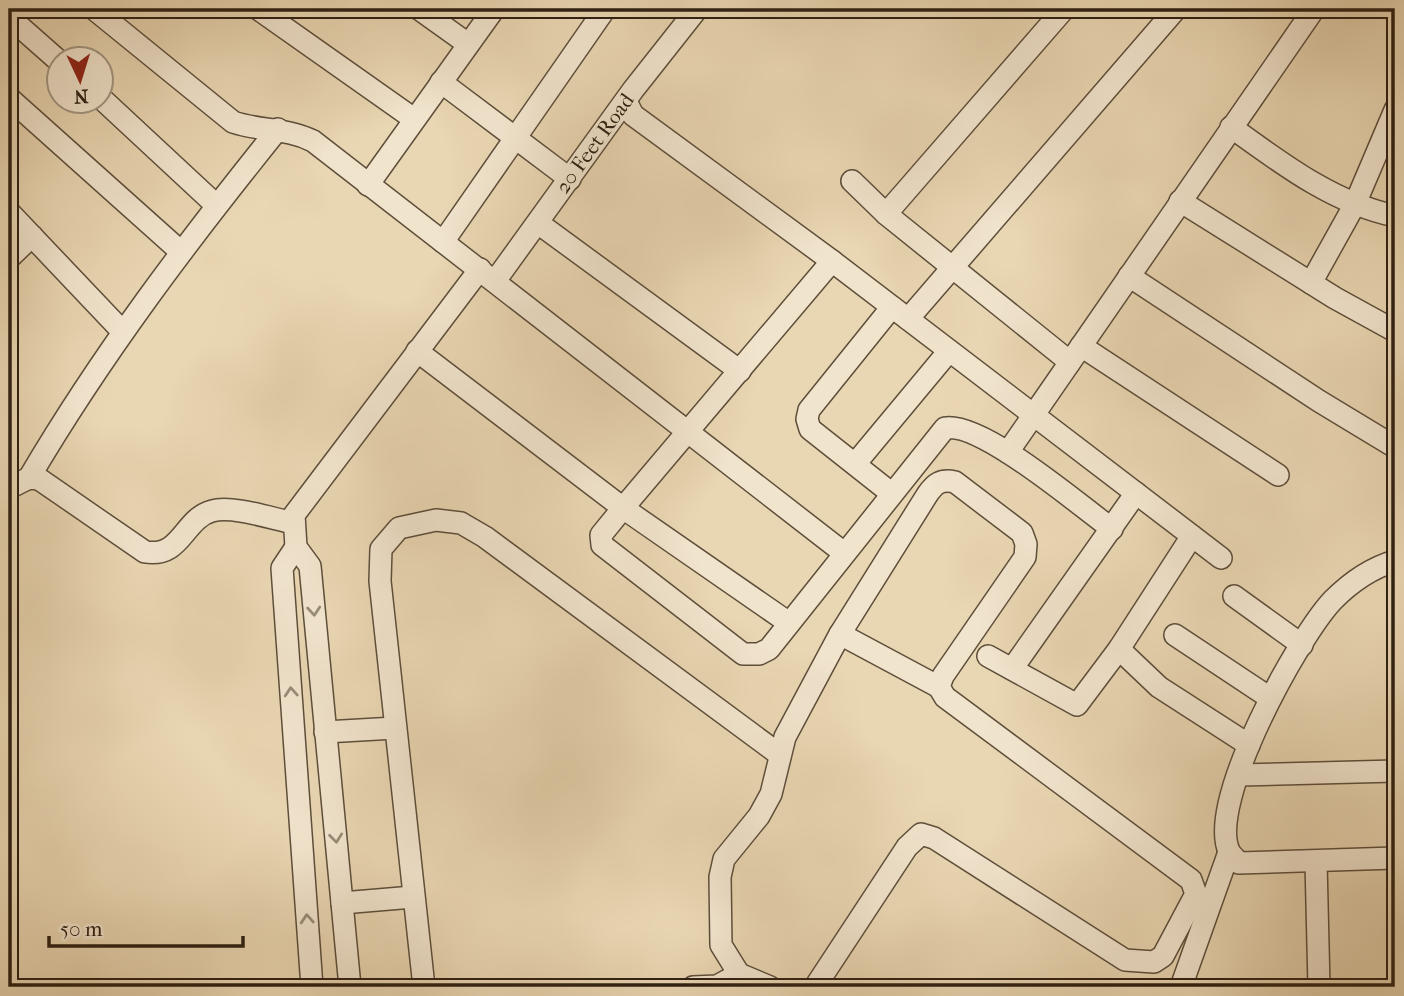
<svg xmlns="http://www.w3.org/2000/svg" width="1404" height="996" font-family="'IM FELL French Canon',serif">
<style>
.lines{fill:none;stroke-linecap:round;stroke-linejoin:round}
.street-casing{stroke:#5d4e3b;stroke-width:24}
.street{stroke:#f1e4cd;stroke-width:21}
.oneway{stroke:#998c79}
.labels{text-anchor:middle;stroke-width:7;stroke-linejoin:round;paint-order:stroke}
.street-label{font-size:21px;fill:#2e2013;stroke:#f1e4cd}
</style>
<rect width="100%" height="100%" fill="#e9d6b2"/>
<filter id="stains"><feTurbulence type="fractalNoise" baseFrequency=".00286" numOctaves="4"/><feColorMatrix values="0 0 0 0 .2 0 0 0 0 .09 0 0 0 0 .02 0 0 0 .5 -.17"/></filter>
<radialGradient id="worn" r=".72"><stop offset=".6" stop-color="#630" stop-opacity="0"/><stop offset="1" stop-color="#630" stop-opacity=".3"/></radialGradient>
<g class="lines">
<!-- street casing -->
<g class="street-casing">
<g id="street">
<path d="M94 9 233 122C259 131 287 128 313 141L844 553"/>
<path d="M258 9 414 119"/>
<path d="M419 9 468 44"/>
<path d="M9 17 60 62"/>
<path d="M441 82 570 179"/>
<path d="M9 98 180 251"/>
<path d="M102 99 216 205"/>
<path d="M626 101 633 115 832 261 1221 558"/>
<path d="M1231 127C1281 163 1333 203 1395 216"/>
<path d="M852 181 886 214 1070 362"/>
<path d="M368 185 494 9"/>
<path d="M1180 201 1335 298 1395 331"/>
<path d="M9 212 122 331"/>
<path d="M886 214 1064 9"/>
<path d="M538 223 740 371"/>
<path d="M443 242 605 9"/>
<path d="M9 258 32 236"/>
<path d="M832 261 623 508 601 535 602 545 743 654H759L769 649 945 428C981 421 1079 505 1112 529"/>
<path d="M1129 276 1319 401 1395 447"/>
<path id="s1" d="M495 281 633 90 697 9"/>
<path d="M1311 283 1355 204 1395 110"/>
<path d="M908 319 1176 9"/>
<path d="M1081 346 1278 475"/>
<path d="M417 351 623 508 789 623"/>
<path d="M1008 452 1314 9"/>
<path d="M855 464 949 351"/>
<path d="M29 478C102 354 187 242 278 129"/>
<path d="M9 488 29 478 39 479 145 552C182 558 183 519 212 511 232 505 273 519 294 523"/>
<path d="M891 493 810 429 807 419 809 410 892 307"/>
<path d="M296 547 282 568 312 987"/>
<path d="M1395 561C1371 568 1351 582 1333 600 1298 637 1207 802 1229 851 1231 855 1236 859 1239 863L1395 858"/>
<path d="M1234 596 1302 645"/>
<path d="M840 634 939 687"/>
<path d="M1175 635 1270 698"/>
<path d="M1119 649 1159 687 1249 745"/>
<path d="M988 656 1077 705 1119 649 1192 536"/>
<path d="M1012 669 1136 493"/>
<path d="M325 732 395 728"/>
<path d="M1240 775 1395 771"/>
<path d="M1316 862 1319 987"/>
<path d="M342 903 413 897"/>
<path d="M350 987 310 566 296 547 294 515 480 269"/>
<path d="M424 987 380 581 381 549 399 528 436 520 461 523 485 537 780 755"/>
<path d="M693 987 717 986 739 974"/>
<path d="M770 987 739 974 721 945 720 877 724 859 759 816 771 794 785 737 840 634 927 495C935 483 941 479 955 482L1022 533 1026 544 1025 557 943 676 939 687 945 697 1191 880 1196 894 1163 956 1154 962 1125 960 934 838 921 834 907 847 815 987"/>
<path d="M1181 987 1229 852"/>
</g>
</g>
<!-- street -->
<use href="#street" class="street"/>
</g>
<!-- one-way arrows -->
<defs><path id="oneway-chevron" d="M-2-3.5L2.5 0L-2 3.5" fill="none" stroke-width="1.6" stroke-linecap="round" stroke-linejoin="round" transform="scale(1.75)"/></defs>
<g class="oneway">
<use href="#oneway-chevron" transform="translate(314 611) rotate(85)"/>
<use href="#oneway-chevron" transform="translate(291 692) rotate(-94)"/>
<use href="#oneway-chevron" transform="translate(336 838) rotate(84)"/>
<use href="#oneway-chevron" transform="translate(307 919) rotate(-94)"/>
</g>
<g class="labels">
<!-- street labels -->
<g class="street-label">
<text dy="7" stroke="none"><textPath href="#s1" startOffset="170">20 Feet Road</textPath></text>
</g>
</g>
<!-- margin -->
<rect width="1404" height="996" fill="none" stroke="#e9d6b2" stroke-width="35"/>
<rect x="10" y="10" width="1383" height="975" fill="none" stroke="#2e2013" stroke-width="3.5"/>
<rect x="18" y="18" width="1369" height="961" fill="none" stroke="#2e2013" stroke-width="2"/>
<!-- north arrow -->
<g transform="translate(80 80) rotate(176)"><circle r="33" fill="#f1e4cd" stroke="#a39683" stroke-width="2"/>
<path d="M0-5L12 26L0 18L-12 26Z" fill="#8f2418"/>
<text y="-10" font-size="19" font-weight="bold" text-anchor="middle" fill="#2e2013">N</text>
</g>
<!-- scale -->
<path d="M49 936v10h194v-10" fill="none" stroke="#2e2013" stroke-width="3.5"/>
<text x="60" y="936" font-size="21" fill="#2e2013" stroke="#f1e4cd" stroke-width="5" paint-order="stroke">50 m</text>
<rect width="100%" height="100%" filter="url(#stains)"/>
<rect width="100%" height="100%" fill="url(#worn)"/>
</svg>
